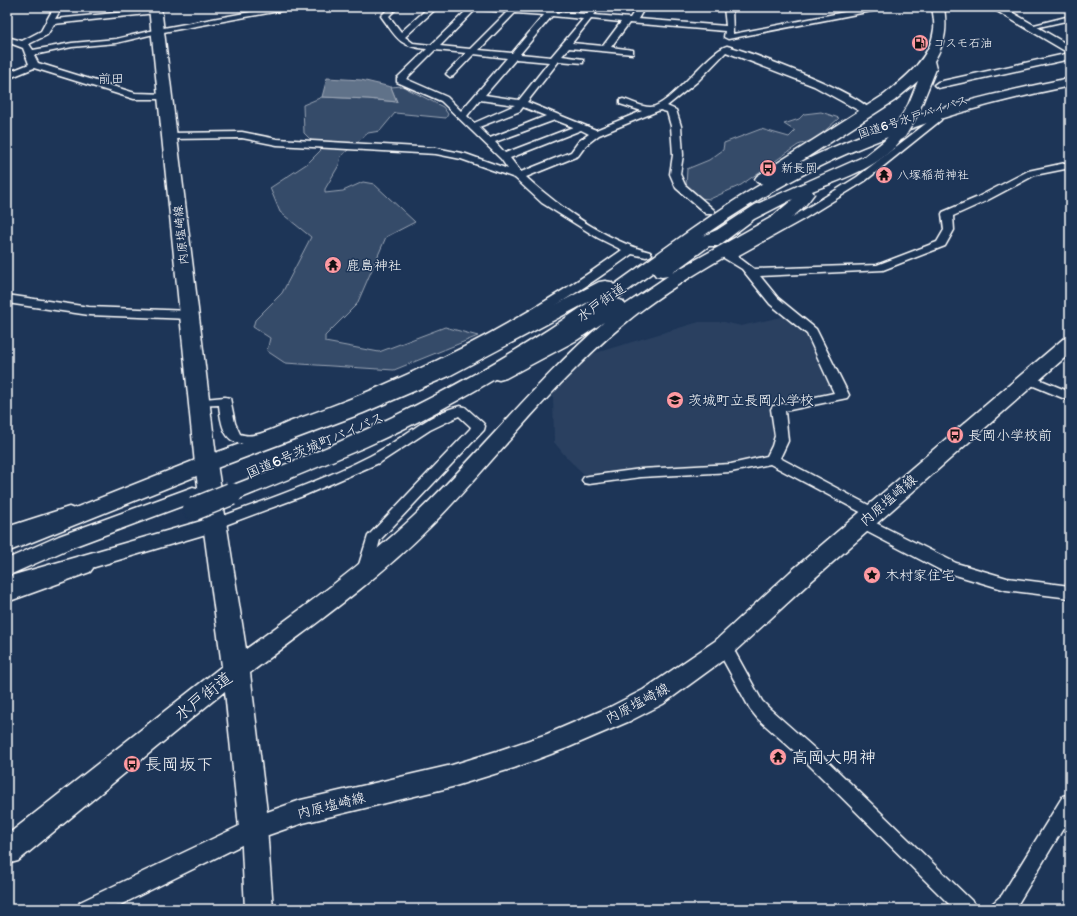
<svg xmlns="http://www.w3.org/2000/svg" width="1077" height="916" font-family="'Balsamiq Sans','Klee One',sans-serif">
<style>
.built{fill:#2a4161}
.green{fill:#364b69;stroke:#9aa5b4}
.water{fill:#617289;stroke:#a0aab8}
.lines{fill:none;stroke-linecap:round;stroke-linejoin:round}
.minor-casing{stroke:#fff;stroke-width:3}
.tertiary-casing{stroke:#fff;stroke-width:3}
.secondary-casing{stroke:#fff;stroke-width:3}
.primary-casing{stroke:#fff;stroke-width:3}
.trunk-casing{stroke:#fff;stroke-width:3}
.minor{fill:#1d3557;fill-rule:evenodd}
.tertiary{fill:#1d3557;fill-rule:evenodd}
.secondary{fill:#1d3557;fill-rule:evenodd}
.primary{fill:#1d3557;fill-rule:evenodd}
.trunk{fill:#1d3557;fill-rule:evenodd}
.primary-bridge-casing{stroke:#fff;stroke-width:16;stroke-linecap:butt}
.trunk-bridge-casing{stroke:#fff;stroke-width:25;stroke-linecap:butt}
.primary-bridge{stroke:#1d3557;stroke-width:14}
.trunk-bridge{stroke:#1d3557;stroke-width:22}
.labels{text-anchor:middle;stroke-width:3;stroke-linejoin:round;paint-order:stroke}
.far-poi-label{font-size:12px;fill:#fff;stroke:#1d3557;text-anchor:start}
.far-street-label{font-size:12px;fill:#fff;stroke:#1d3557}
.far-quarter-label{font-size:13px;fill:#fff;stroke:#1d3557}
.poi-label{font-size:14px;fill:#fff;stroke:#1d3557;text-anchor:start}
.street-label{font-size:14px;fill:#fff;stroke:#1d3557}
.near-street-label{font-size:17px;fill:#fff;stroke:#1d3557}
.near-poi-label{font-size:17px;fill:#fff;stroke:#1d3557;text-anchor:start}
</style>
<rect width="100%" height="100%" fill="#1d3557"/>
<filter id="ink" filterUnits="userSpaceOnUse"><feTurbulence type="fractalNoise" baseFrequency=".025" numOctaves="2"/><feDisplacementMap in="SourceGraphic" scale="8" xChannelSelector="R" yChannelSelector="G"/><feConvolveMatrix kernelMatrix="1 2 1 2 8 2 1 2 1" color-interpolation-filters="sRGB"/></filter>
<g filter="url(#ink)">
<!-- built -->
<path class="built" d="M1005 7H1047L1017 14Z
M786 316 809 334 833 391 770 407 776 436 769 452 757 460 711 466 588 478 567 458 554 442 553 394 592 354 699 322H724L741 326Z"/>
<!-- green -->
<path class="green" d="M402 86 443 107 448 114 446 118 395 113 380 131 368 133 341 156 339 165 325 189V193L343 191 363 182 374 184 415 222 386 237 357 304 325 336V342L379 352 445 327 478 336 394 370 285 363 267 351 270 338 253 327 255 320 282 293 311 237 280 212 270 188 308 163 321 150 304 133 303 105 322 97 368 99 397 102 391 87Z
M821 112 839 118 816 139 798 145 741 185 710 199 699 198 686 186 687 169 709 160 723 150 724 143 761 129 789 137 795 131 784 124 799 119 804 114Z"/>
<!-- water -->
<path class="water" d="M327 78 361 80 391 87 397 102 368 99 322 97Z"/>
<g class="lines">
<!-- minor casing -->
<g class="minor-casing">
<path id="minor" d="M54 7H62L55 19 156 9 160 11 156 13 54 24 47 35 29 44 33 50 72 43 116 39 158 29 277 7H294L290 9 158 33 116 43 72 47 34 55 38 63 135 93 168 94 170 96 165 99H134L34 68 7 79V73L29 64 23 48 7 42V37L22 41 41 31Z
M390 7H398L389 16 401 32 429 7H438L405 37 413 43 431 45 470 7H520L519 8 548 11 551 7H555L558 9 556 12 586 14 592 7H600L594 15 630 18 637 7H645L638 19 726 26 724 7H732L733 34 870 7H886L882 9 728 39 724 37 725 31 629 23 611 47 633 50V54L569 48 562 56 583 59V63L559 61 527 102 596 130 642 111 620 104V100L623 99C631 101 641 107 650 107 669 108 708 51 727 46 755 54 856 91 873 112L868 115 865 114 814 86 726 52 698 81 667 106 676 110 681 126 683 155 680 174 685 185 714 210 715 212 714 214H706L676 188 670 174 673 155 671 126 667 112 660 110 599 135 586 145 578 156 526 177C559 207 606 241 650 252L652 254 650 256 646 257 632 254C519 337 403 391 272 437 235 449 223 446 219 405L194 406 192 403 194 400 225 397 230 398 235 423 240 434C255 440 278 426 292 421 410 379 520 324 622 250L598 238 542 203 515 178 461 159 436 154 277 145 242 138 169 139 164 136 169 133 242 132 277 139 436 148 466 154 508 169 501 159 441 101 397 82V78L427 49C398 46 397 38 381 16ZM476 9 507 12 470 49 440 46ZM515 13 544 15 512 53 479 50ZM552 16 583 19 551 57 520 54ZM591 19 621 22 603 46 572 43ZM435 50 466 53 446 74 450 77 453 76 474 54 507 58 461 111 447 97 406 79ZM516 59 549 62 519 100 485 95ZM480 100 515 105 474 123 467 116ZM523 107 546 116 490 138 479 127 520 111ZM555 120 573 127 505 153 495 142ZM581 130 589 134 579 141 571 152 521 172 510 158Z
M1070 16V20L1030 29 1026 27Z
M1070 53V59L938 88 934 85 938 82Z
M935 112 941 116V120L865 181 802 220 737 256 754 269 877 265 937 242 944 230 942 214 943 212 976 198 1028 171 1070 162V168L1035 175 984 202 953 216 954 230 945 246 883 270 760 276 778 298 816 329 849 395 847 398 785 411 788 441 780 458 878 510 880 513 878 516H868L770 464 731 472 641 477 589 484 584 483 582 480 584 477 589 476 641 469 731 464 767 456 772 446 775 436 771 409 773 406 834 393 807 334 770 304 742 269 714 252 720 249 729 252 794 216 857 177 933 118 930 115Z
M7 295 89 307 190 311 196 315 190 319 89 315 7 303Z
M1029 375 1070 392V401L1024 382 1023 379Z
M460 406 465 407 483 423 485 426 484 430 380 540 370 578 364 579 358 578 356 574 368 536 470 429 471 427 459 416 430 430 381 462 303 496 220 527H210L208 524 210 521C263 501 319 482 370 456 401 441 426 414 460 406Z
M69 507 74 509 76 512 74 515 7 537V527Z
M85 563 90 564 93 568 90 572 7 602V591Z
M724 641 730 643 762 701 770 709 814 748 974 903 977 909H954L802 758 758 719 750 709 716 647 718 643Z
M1070 794V817L1016 907 1014 909H990L993 903 1002 895 1063 796Z"/>
</g>
<!-- tertiary casing -->
<g class="tertiary-casing">
<path id="tertiary" d="M862 516 956 563 1007 578 1070 586V598L1006 590 942 571 856 526 853 522 856 518Z
M254 819 262 821 266 828 262 835 112 909H77L80 902Z"/>
</g>
<!-- secondary casing -->
<g class="secondary-casing">
<path id="secondary" d="M990 7H1003L1070 46V54Z
M254 818 263 821 267 828 273 909H245L241 828 245 821Z"/>
</g>
<!-- primary casing -->
<g class="primary-casing">
<path id="primary" d="M149 7H161L217 464 246 649C304 607 361 566 413 517 479 455 535 382 604 322L577 340 506 378 499 380 492 378 489 374 492 370 563 332 609 301 616 299 623 301 625 305 668 276 662 277 656 276 653 272 656 268 698 238 717 230 755 205 865 156 884 141 894 130H904L906 133C884 166 847 177 812 191L814 194C793 225 758 238 726 256 691 276 655 298 624 324 551 384 496 461 430 527 375 582 312 626 250 673L267 812 301 800 452 765 497 751 547 734 610 707 643 690 715 641 790 572 1063 339 1070 337V353L808 584 733 653 663 704 630 721 567 748 514 768 452 787 303 823 254 840 243 837 239 828 225 691 18 861 7 864V835L222 666 195 464ZM793 199 772 217 672 273 709 246H718L754 219Z
M932 7H944C947 29 946 41 934 61L936 69 919 111H909L907 108 918 81 894 101 769 182 763 184 757 182 755 179 757 176 884 95C905 78 931 58 934 29 935 22 933 14 932 7Z"/>
</g>
<!-- trunk casing -->
<g class="trunk-casing">
<path id="trunk" d="M1070 78V86C957 109 848 143 750 205 676 251 609 309 534 355 480 389 424 421 365 447 324 465 281 482 239 499L231 501 223 499 220 494 223 489C266 472 310 456 352 436 436 398 517 353 592 300L449 376 363 413 214 469 7 552V535L198 459 349 405 435 368 599 282 605 281 611 282 614 285C666 248 717 209 774 177 865 125 968 98 1070 78Z
M193 487 201 489 204 494 201 499 75 546 7 576V559L59 536Z
M215 517 223 519 227 524 223 529 7 593V577Z"/>
</g>
<!-- minor -->
<use href="#minor" class="minor"/>
<!-- tertiary -->
<use href="#tertiary" class="tertiary"/>
<!-- secondary -->
<use href="#secondary" class="secondary"/>
<!-- primary -->
<use href="#primary" class="primary"/>
<!-- trunk -->
<use href="#trunk" class="trunk"/>
<!-- primary-bridge casing -->
<g class="primary-bridge-casing">
<path id="primary-bridge" d="M899 133 914 108"/>
</g>
<!-- trunk-bridge casing -->
<g class="trunk-bridge-casing">
<path id="trunk-bridge" d="M194 509 231 494"/>
</g>
<!-- primary-bridge -->
<use href="#primary-bridge" class="primary-bridge"/>
<!-- trunk-bridge -->
<use href="#trunk-bridge" class="trunk-bridge"/>
</g>
</g>
<!-- icons -->
<defs>
<g id="fuel-disc" transform="scale(0.9)"><circle r="9.5" fill="#ff9aa2" stroke="#1d3557"/><path d="M-5.5-6h7V0h2V4h1.3V-2.5L3-4.5l.8-.8L6-3V5H2.5V1h-1V6h-7ZM-4.2-4.7v3.2H.2V-4.7Z" fill="#111"/></g>
<g id="bus-disc" transform="scale(0.9)"><circle r="9.5" fill="#ff9aa2" stroke="#1d3557"/><path d="M-5-6H5V4H4V6H2V4H-2V6H-4V4H-5ZM-3.5-4V0h7V-4ZM-3.5 1.2v1.5H-2V1.2ZM2 1.2v1.5H3.5V1.2Z" fill="#111"/></g>
<g id="temple-disc" transform="scale(0.9)"><circle r="9.5" fill="#ff9aa2" stroke="#1d3557"/><path d="M0-6L5-2H3V0L6.5 2.5H4V6H1.5V3h-3V6H-4V2.5H-6.5L-3 0V-2H-5Z" fill="#111"/></g>
<g id="school-disc" transform="scale(0.9)"><circle r="9.5" fill="#ff9aa2" stroke="#1d3557"/><path d="M0-5L7-2L0 1L-7-2ZM-4 1L0 2.5L4 1V4Q0 6-4 4Z" fill="#111"/></g>
<g id="sight-disc" transform="scale(0.9)"><circle r="9.5" fill="#ff9aa2" stroke="#1d3557"/><path d="M0-6L1.8-2.2L6-1.7L2.9 1.2L3.7 5.4L0 3.3L-3.7 5.4L-2.9 1.2L-6-1.7L-1.8-2.2Z" fill="#111"/></g>
</defs>
<g fill-rule="evenodd">
<use href="#fuel-disc" x="920" y="43"/>
<use href="#bus-disc" x="768" y="168"/>
<use href="#temple-disc" x="884" y="175"/>
<use href="#temple-disc" x="333" y="265"/>
<use href="#school-disc" x="675" y="400"/>
<use href="#bus-disc" x="955" y="435"/>
<use href="#sight-disc" x="872" y="575"/>
<use href="#temple-disc" x="778" y="757"/>
<use href="#bus-disc" x="132" y="764"/>
</g>
<g class="labels">
<!-- far-poi labels -->
<g class="far-poi-label">
<text x="933" y="47">コスモ石油</text>
<text x="781" y="172">新長岡</text>
<text x="897" y="179">八塚稲荷神社</text>
</g>
<!-- far-street labels -->
<g class="far-street-label">
<text transform="translate(913 117) rotate(-18)" y="4">国道6号水戸バイパス</text>
<text transform="translate(181 235) rotate(-96)" y="4">内原塩崎線</text>
</g>
<!-- far-quarter labels -->
<g class="far-quarter-label">
<text x="111" y="83">前田</text>
</g>
<!-- poi labels -->
<g class="poi-label">
<text x="346" y="270">鹿島神社</text>
<text x="688" y="405">茨城町立長岡小学校</text>
<text x="968" y="440">長岡小学校前</text>
<text x="885" y="580">木村家住宅</text>
</g>
<!-- street labels -->
<g class="street-label">
<text transform="translate(601 302) rotate(-35)" y="5">水戸街道</text>
<text transform="translate(315 445) rotate(-23)" y="5">国道6号茨城町バイパス</text>
<text transform="translate(888 500) rotate(-41)" y="5">内原塩崎線</text>
<text transform="translate(637 703) rotate(-28)" y="5">内原塩崎線</text>
<text transform="translate(331 805) rotate(-14)" y="5">内原塩崎線</text>
</g>
<!-- near-street labels -->
<g class="near-street-label">
<text transform="translate(203 696) rotate(-38)" y="6">水戸街道</text>
</g>
<!-- near-poi labels -->
<g class="near-poi-label">
<text x="791" y="763">高岡大明神</text>
<text x="145" y="770">長岡坂下</text>
</g>
</g>
<!-- margin -->
<rect width="1077" height="916" fill="none" stroke="#1d3557" stroke-width="24"/>
<rect x="12" y="12" width="1053" height="892" fill="none" stroke="#fff" stroke-width="1.5" filter="url(#ink)"/>
</svg>
